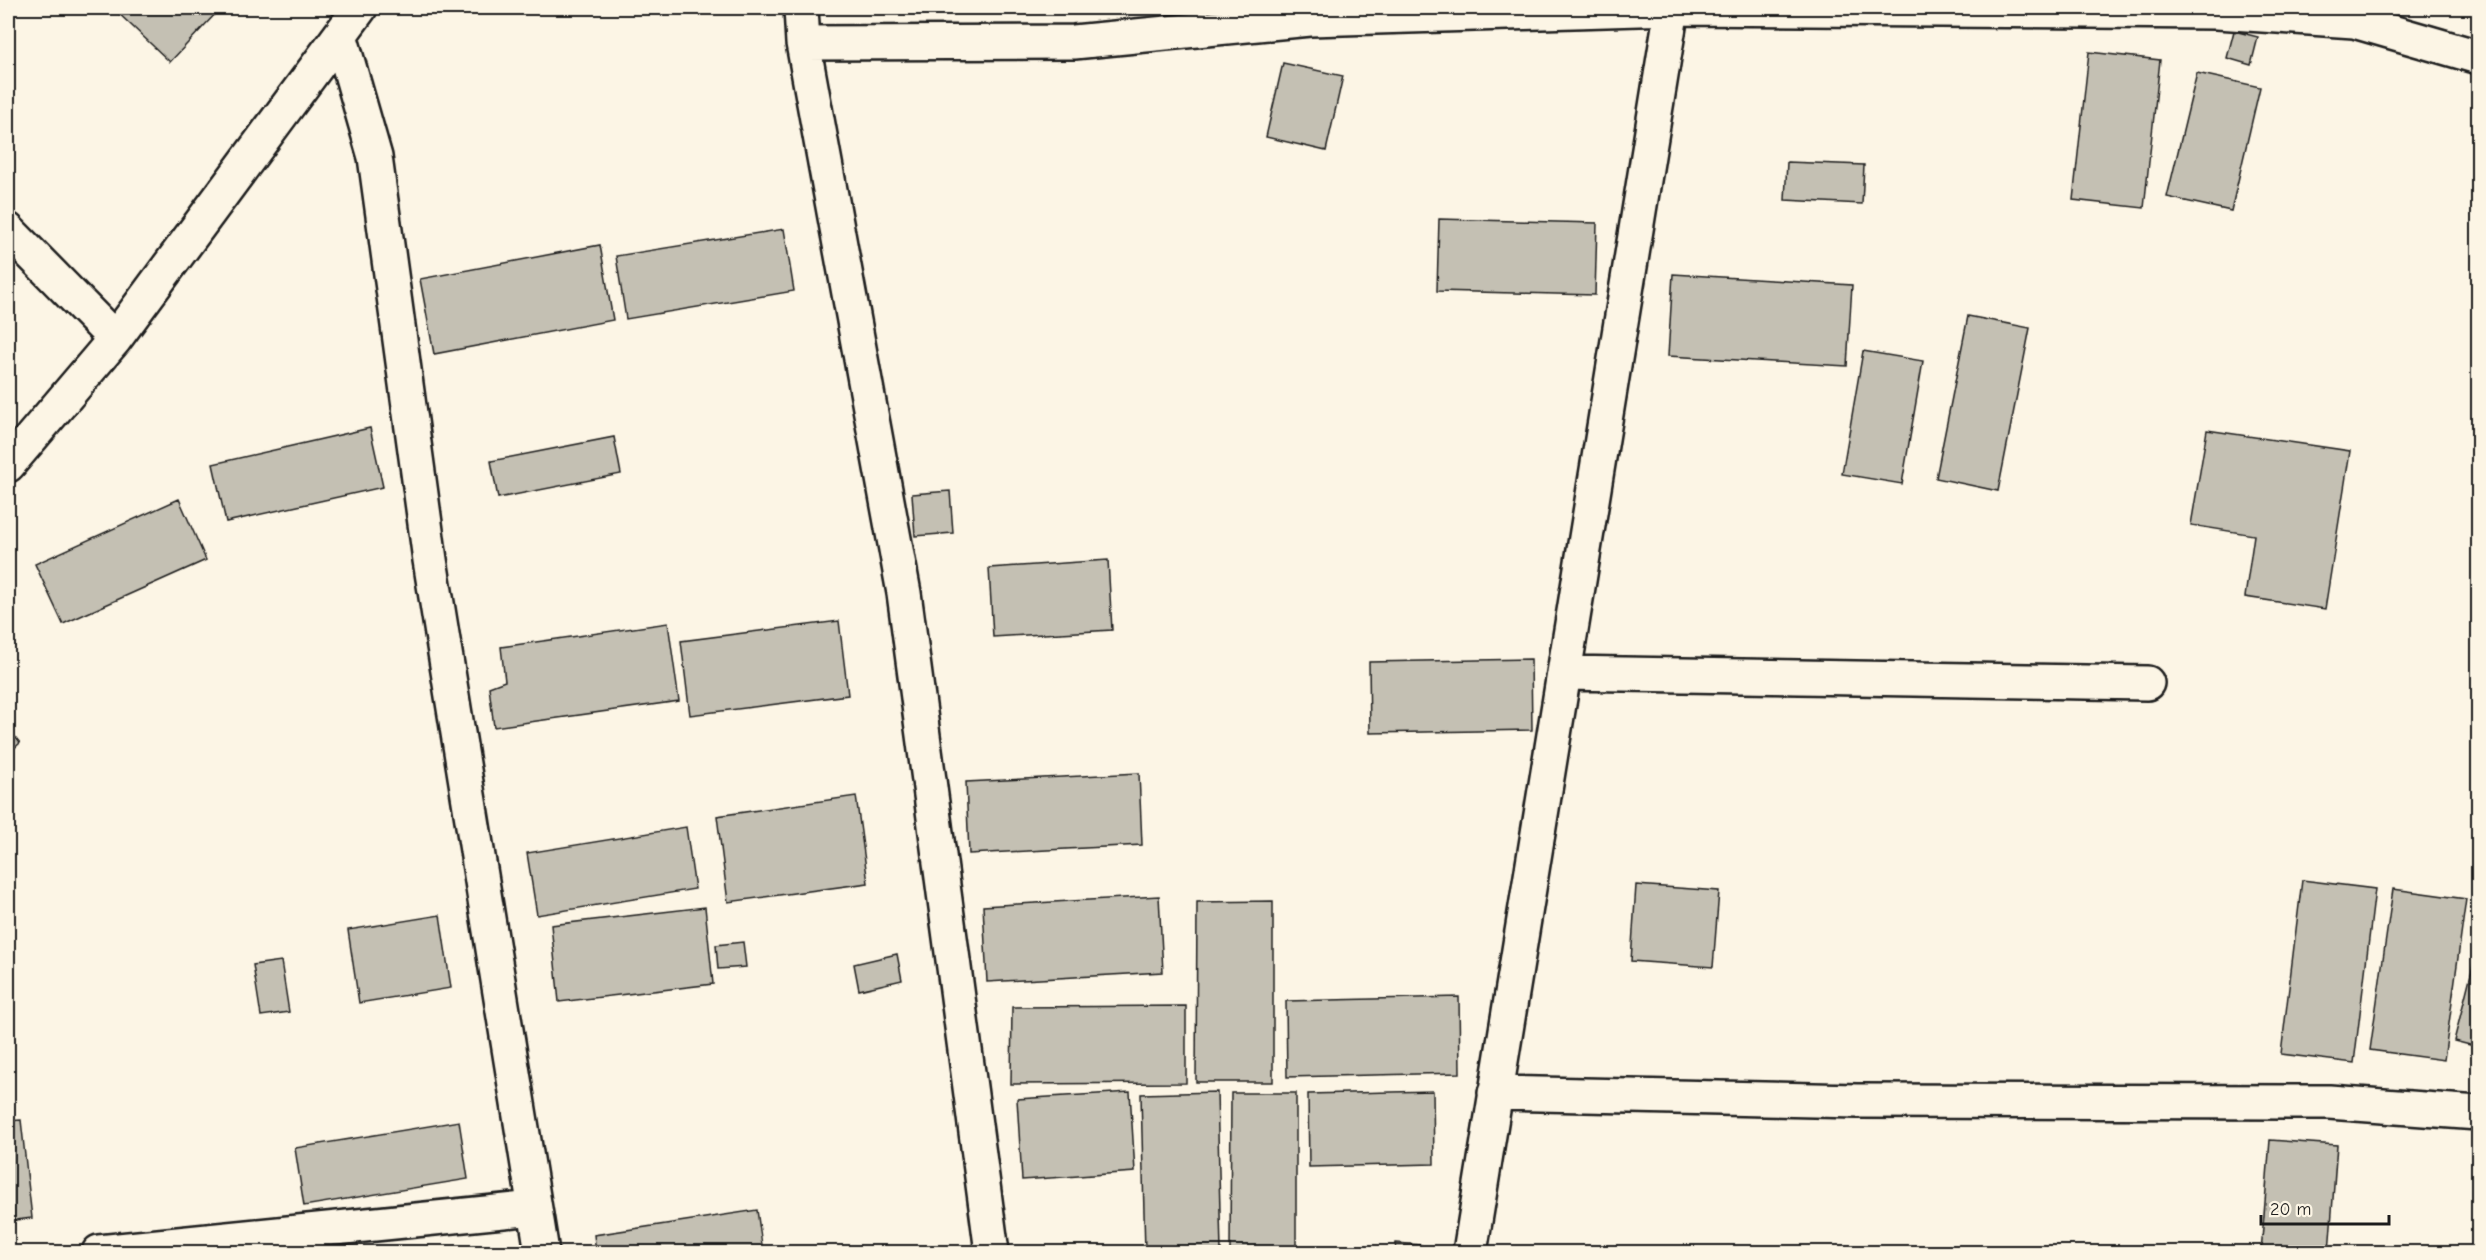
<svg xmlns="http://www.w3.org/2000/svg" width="2486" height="1260" font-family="'Comic Neue',sans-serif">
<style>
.building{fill:#c4c0b3;stroke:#1c1c1c;stroke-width:1.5}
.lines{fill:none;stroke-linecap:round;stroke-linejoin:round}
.minor-casing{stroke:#1c1c1c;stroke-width:38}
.minor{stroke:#fcf5e5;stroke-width:33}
</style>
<rect width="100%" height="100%" fill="#fcf5e5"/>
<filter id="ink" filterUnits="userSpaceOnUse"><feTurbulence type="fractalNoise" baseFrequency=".0167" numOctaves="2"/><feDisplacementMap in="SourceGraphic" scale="12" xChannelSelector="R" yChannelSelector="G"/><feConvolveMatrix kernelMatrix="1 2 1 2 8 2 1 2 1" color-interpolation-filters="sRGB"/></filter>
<g filter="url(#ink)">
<!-- building -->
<path class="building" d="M113 8H217L219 10 170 62Z
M2234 31 2258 37 2251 65 2227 58Z
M2089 52 2160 60 2144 208 2073 200Z
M1283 63 1343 76 1326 151 1266 137Z
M2197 73 2260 87 2231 211 2167 197Z
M1787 162 1864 165 1862 204 1785 200Z
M1439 219 1597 223 1595 295 1437 291Z
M784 229 794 291 626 319 616 256Z
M600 245 613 320 434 354 420 279Z
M1673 274 1852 285 1847 366 1668 356Z
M1968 316 2030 328 1998 491 1936 478Z
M1863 351 1923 361 1902 484 1842 474Z
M370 428 383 487 226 522 213 464Z
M2207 430 2350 451 2325 609 2245 597 2254 535 2191 525Z
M614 437 621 474 498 498 491 461Z
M950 491 953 533 915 536 912 494Z
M179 499 206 560 63 624 35 564Z
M1108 560 1112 630 993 637 989 568Z
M839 621 848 695 690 715 681 641Z
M668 623 679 701 494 727 489 687 505 681 501 647Z
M1531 659 1532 730 1370 733 1369 662Z
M8 728 20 743 8 754Z
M1139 773 1142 845 969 854 966 782Z
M856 796 868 883 728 902 717 816Z
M686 827 695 889 537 915 527 853Z
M2302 880 2375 889 2354 1063 2281 1054Z
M1636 885 1719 891 1713 967 1631 961Z
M2393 889 2466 899 2444 1060 2370 1050Z
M1159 896 1163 972 987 982 983 906Z
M1273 901V1082H1196L1197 902Z
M705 907 713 984 559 1002 551 925Z
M440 915 451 988 359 1003 348 930Z
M743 942 746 967 718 969 716 945Z
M2478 946V1047L2454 1041Z
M897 954 902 980 859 990 854 964Z
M281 961 289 1012 261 1016 253 965Z
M1459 997 1460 1073 1287 1077 1286 1001Z
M1186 1006V1083L1011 1084 1012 1007Z
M1433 1091 1434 1164 1309 1167 1308 1094Z
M1130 1092 1135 1172 1022 1180 1017 1099Z
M1217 1092 1221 1252H1145L1141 1094Z
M1231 1093H1296V1252H1230Z
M21 1120 32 1218 8 1221V1121Z
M459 1121 468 1179 304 1206 295 1148Z
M2270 1140 2337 1145 2329 1252H2261Z
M757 1210 763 1252H596L594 1235Z
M1396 1243 1421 1245 1420 1252H1395Z
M506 1247V1252H456Z"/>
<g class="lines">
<!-- minor casing -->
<g class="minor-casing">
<path id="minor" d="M801 8 803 43 904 593 992 1252
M340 35 375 157 430 560 542 1252
M803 43 1074 42 1310 19 1672 8 2217 12 2354 21 2478 57
M8 230 115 339
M8 465 115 339 360 8
M1564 673 2147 683
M1495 1093 1857 1101 2329 1102 2478 1113
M99 1252 534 1208
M1470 1252 1672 8"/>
</g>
<!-- minor -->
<use href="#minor" class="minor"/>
</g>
</g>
<!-- margin -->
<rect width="2486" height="1260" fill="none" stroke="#fcf5e5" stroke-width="30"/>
<rect x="15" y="15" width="2456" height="1230" fill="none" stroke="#1c1c1c" stroke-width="2" filter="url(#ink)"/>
<!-- scale -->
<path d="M2261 1215v9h128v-9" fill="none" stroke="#1c1c1c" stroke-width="3"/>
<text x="2270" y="1215" font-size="18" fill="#1c1c1c" stroke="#fcf5e5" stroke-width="4.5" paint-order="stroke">20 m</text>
</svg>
